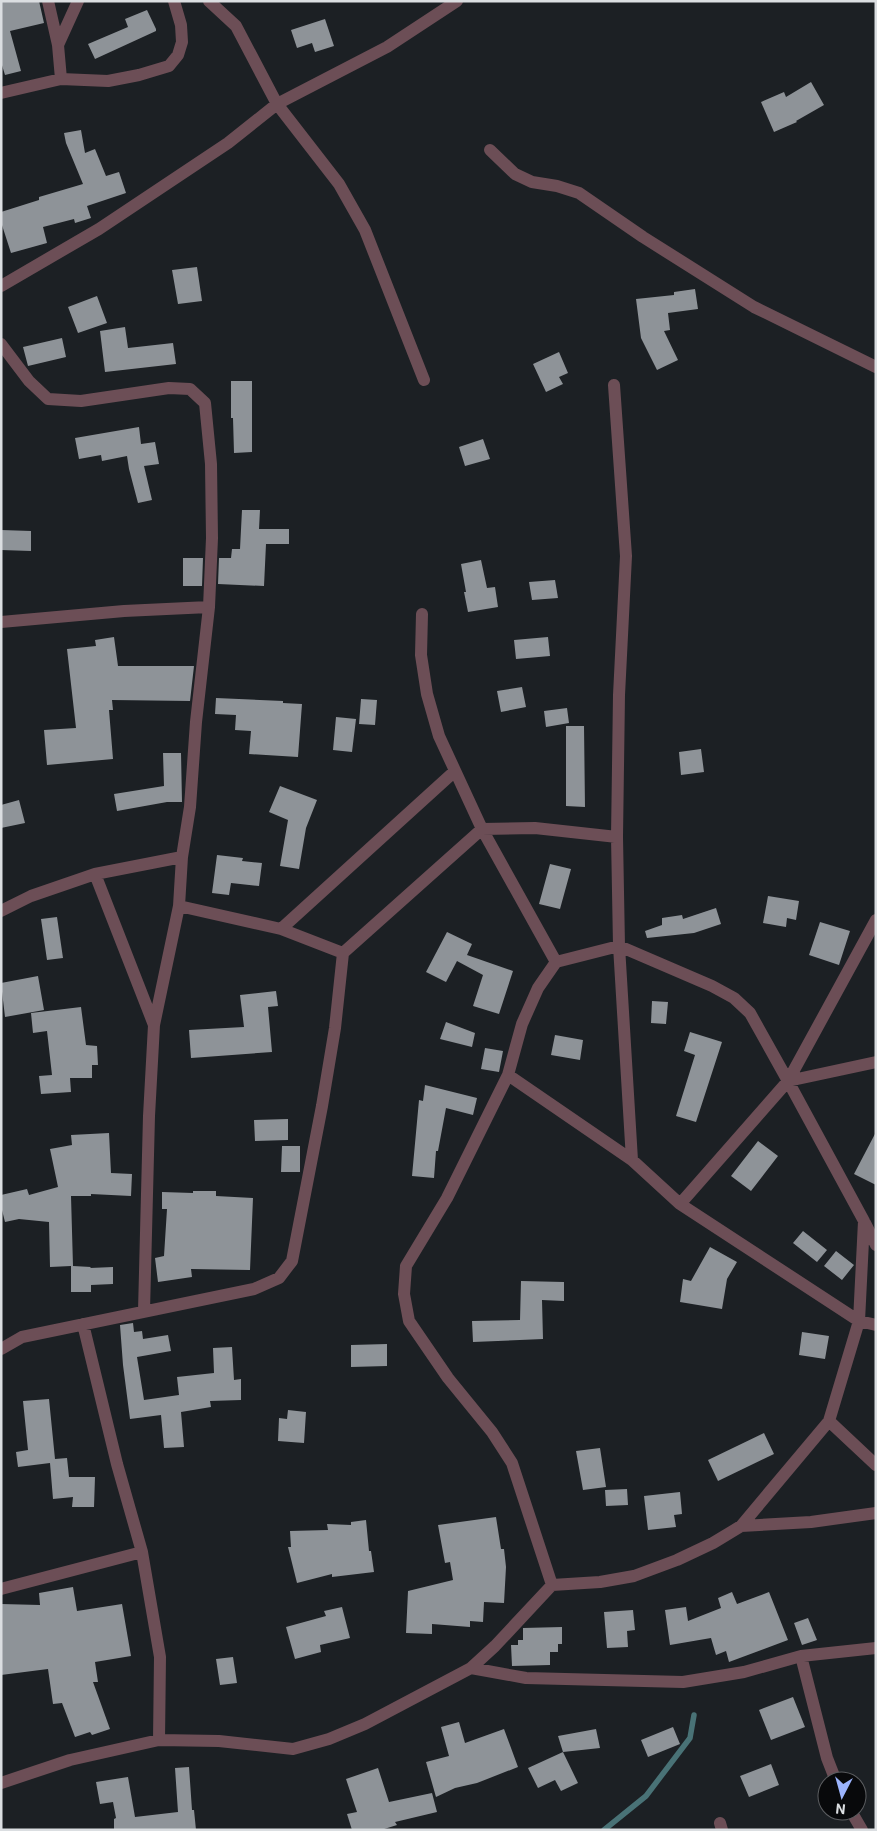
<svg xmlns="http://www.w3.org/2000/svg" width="877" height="1831" font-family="Roboto,sans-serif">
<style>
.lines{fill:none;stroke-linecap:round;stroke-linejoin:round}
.stream{stroke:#497276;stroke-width:5.5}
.building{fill:#8e9398}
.minor{stroke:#6c4e56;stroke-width:12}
</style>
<rect width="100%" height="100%" fill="#1c2024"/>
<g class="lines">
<!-- stream -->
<path class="stream" d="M604 1830 646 1796 690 1738 694 1715"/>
</g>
<!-- building -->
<path class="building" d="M1 1H39L44 23 10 31 21 71 5 75 1 62Z
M147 10 156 29V31L95 59 88 44 128 27 125 19Z
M325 19 334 46 315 52 312 43 297 48 291 30Z
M811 82 824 105 796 121 797 122 774 132 761 102 784 92 786 97Z
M81 130 85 153 95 149 106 176 119 172 126 193 87 206 91 218 75 223 74 219 43 227 47 243 11 253 1 222V212L39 200V197L83 184 66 143 64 133Z
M197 267 202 301 178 304 172 270Z
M695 289 698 309 668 313 670 330 664 331 678 360 657 370 641 338 636 299 674 295V292Z
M97 296 107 323 78 333 68 307Z
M125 327 128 348 173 343 176 364 105 372 100 331Z
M62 338 66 357 28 366 23 347Z
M559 352 568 373 559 377 563 384 546 392 533 364Z
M231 381H252V452L234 453 233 418H231Z
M139 427 141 444 155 442 159 464 144 466 152 500 138 503 129 469 127 456 102 461 101 455 79 459 75 438Z
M483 439 490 459 465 466 459 447Z
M242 510H260L259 529H289V544H266L264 586 218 584 219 558H231L232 549H240Z
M1 530 31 531V551L1 550Z
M183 558H203L202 586H183Z
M481 560 487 588 495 587 498 607 468 612 464 592H466L461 564Z
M555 580 558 598 532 600 529 582Z
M114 637 118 666H194L190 701 112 700 113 710H109L113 759 47 765 44 730 76 728 67 649 96 646 95 640Z
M548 637 550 656 516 659 514 640Z
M522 687 526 707 501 712 497 691Z
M216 698 283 701V703L302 704 298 757 249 754 251 731 235 730 236 715 215 714Z
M361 699 377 700 375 725 359 724Z
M567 708 569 723 546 727 544 711Z
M336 717 356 719 352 752 333 750Z
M566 726H584L585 807 566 806Z
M701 749 704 772 681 775 679 752Z
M163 753H181L182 802H167L117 811 114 794 164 786Z
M280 786 317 800 306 828 299 869 280 866 288 820 269 812Z
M19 800 25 823 1 828V805Z
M217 855 243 858 242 861 262 863 259 886 231 883 229 895 212 893Z
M550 864 571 869 560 909 539 904Z
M768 896 799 901 796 920 787 918 786 927 763 923Z
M716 908 721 924 694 933 647 938 645 931 662 925V918L682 915 683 919Z
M57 917 63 958 47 960 41 919Z
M820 922 850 931 839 965 809 955Z
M447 932 472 944 467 955 513 971 499 1014 473 1006 483 975 457 961 446 982 426 972Z
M38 976 44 1010 5 1017 1 983Z
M276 991 278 1006 268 1007 272 1052 191 1058 189 1030 244 1027 240 995Z
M652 1001 668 1002 666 1024 651 1023Z
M81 1007 86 1045 97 1046 98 1065H92V1078H70L71 1092 41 1094 39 1076 52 1075 47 1031 33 1033 31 1013Z
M446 1022 475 1033 472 1047 440 1039Z
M690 1032 722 1042 696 1122 676 1116 695 1055 684 1051Z
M555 1035 583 1040 580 1060 551 1055Z
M485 1048 503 1051 499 1072 481 1069Z
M425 1085 477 1098 473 1115 446 1108 438 1151H436L434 1178 412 1176 419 1100 423 1101Z
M288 1119V1140L255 1141 254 1120Z
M876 1132V1185L854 1174Z
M109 1133 111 1173 132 1174 131 1196 91 1194V1196H71L73 1266 91 1267 90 1268 113 1267V1284L91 1285V1292H71V1266L50 1267 49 1222 19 1219 5 1222 1 1206V1195L27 1189 29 1195 58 1187 50 1149 72 1145 71 1135Z
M758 1141 778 1156 751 1191 731 1176Z
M282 1146H300V1172H281Z
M193 1191H216V1196L253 1198 250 1270 191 1269 192 1277 158 1282 155 1258 164 1256 167 1209H162V1192L193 1193Z
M803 1231 827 1250 817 1262 793 1243Z
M710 1247 737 1262 727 1279 722 1309 680 1302 683 1279 691 1281Z
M836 1251 854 1265 842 1280 824 1266Z
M521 1281 564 1282V1301L542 1300 543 1339 473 1342 472 1321 520 1320Z
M133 1323 134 1332 142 1331 143 1339 168 1335 171 1351 137 1357 144 1400 179 1395 177 1377 214 1373 213 1348 232 1347 234 1380 241 1379V1400L210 1401 211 1407 181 1412 184 1447 164 1448 161 1415 130 1419 123 1365 120 1325Z
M802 1332 829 1336 825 1359 799 1355Z
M387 1344V1366L351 1367V1345Z
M49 1399 55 1459 67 1458 69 1477H95L94 1507H72L73 1497 53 1499 50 1463 18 1467 16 1452 28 1450 23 1401Z
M288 1410 306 1412 304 1443 278 1441 279 1418 287 1419Z
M764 1433 774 1454 718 1481 708 1460Z
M600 1448 606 1487 583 1490 576 1451Z
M627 1489 628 1505 606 1506 605 1490Z
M680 1492 682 1514 674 1515 676 1527 648 1530 644 1496Z
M496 1517 501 1549H504L506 1567 504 1603 484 1602 483 1622 470 1621V1627L432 1624V1634L406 1633 408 1591 453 1580 450 1562 445 1563 438 1525Z
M366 1520 369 1551H371L374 1572 332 1577V1574L297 1583 288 1547H291L290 1531 328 1530 327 1524 351 1525V1522Z
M73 1587 77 1611 122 1604 131 1656 95 1662 98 1682H93L110 1729 92 1735 90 1732 75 1737 62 1703 53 1704 48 1669 1 1675V1604L40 1605 39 1593Z
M732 1592 737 1604 769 1592 788 1640 729 1662 726 1651 716 1655 711 1638 670 1645 665 1610 686 1607 688 1621 721 1608 718 1598Z
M342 1607 350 1638 320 1645 321 1652 295 1659 286 1627 326 1616 324 1611Z
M633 1610 635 1630 627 1631 628 1647 607 1648 604 1612Z
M808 1618 817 1640 802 1645 794 1623Z
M562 1627V1644H558V1652H550V1665L512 1666 511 1645H518V1640H523V1628Z
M233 1657 237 1683 220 1685 216 1659Z
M793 1697 805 1727 771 1740 759 1710Z
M459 1722 465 1743 504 1729 518 1767 477 1783 455 1788 436 1797 426 1762 449 1756 441 1727Z
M673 1727 680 1744 648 1757 641 1740Z
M596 1729 600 1748 563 1752 558 1736Z
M563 1752 578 1783 561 1791 555 1780 538 1788 528 1768Z
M771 1764 779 1785 749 1797 740 1776Z
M189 1767 192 1810H194L196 1830H114V1819L116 1818 113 1802 100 1804 96 1782 128 1777 135 1817 178 1812 175 1768Z
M378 1768 389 1802 432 1793 437 1812 395 1822 397 1825 381 1830H352L347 1814 357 1812 346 1779Z"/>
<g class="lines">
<!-- minor -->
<path class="minor" d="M48 1 58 45 61 79
M209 1 236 26 277 104 339 184 365 230 424 380
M58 45 78 1
M1 93 61 79 108 81 139 75 169 66 178 55 182 42 181 25 174 1
M490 150 515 174 532 182 557 186 579 193 643 237 754 307 876 367
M1 286 99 229 228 143 277 104 387 47 457 1
M1 344 29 381 48 399 81 401 169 388 190 389 205 403 211 464 212 538 209 607 196 722 190 807 182 857 179 906 154 1025 149 1116 144 1311
M614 385 626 556 619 695 617 837 619 946 632 1160
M422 614 421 655 427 694 439 736 482 829 556 962 538 988 522 1024 508 1075 447 1198 406 1266 404 1294 409 1321 448 1378 492 1432 512 1463 552 1585
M1 622 124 611 209 607
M95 874 154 1025
M1 911 31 896 95 874 182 857
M281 929 455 771
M343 953 482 829 535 828 617 837
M556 962 619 946 712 986 734 998 750 1013 788 1081 864 1221 859 1321 829 1421 741 1526
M508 1075 632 1160 680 1204 859 1321 876 1325
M788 1081 876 1062
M680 1204 788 1081 876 920
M865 1223 876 1245
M83 1324 117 1464 142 1552 160 1657 159 1740
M1 1349 22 1337 254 1289 279 1278 292 1261 322 1106 335 1028 343 953 281 929 179 906
M829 1421 876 1465
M1 1589 142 1552
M801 1656 827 1758 836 1781
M471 1668 495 1646 552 1585 600 1582 634 1576 677 1560 713 1543 741 1526 811 1522 876 1513
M1 1783 70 1760 159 1740 219 1741 293 1749 329 1739 365 1724 471 1668 526 1678 683 1682 744 1672 801 1656 876 1648
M851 1811 862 1830
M720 1823 722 1830"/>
</g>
<!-- border -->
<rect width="877" height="1831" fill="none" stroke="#dbdee1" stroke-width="5"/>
<!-- north arrow -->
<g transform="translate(842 1796) rotate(186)"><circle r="24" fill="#08090b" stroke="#5c5e61"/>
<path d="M0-4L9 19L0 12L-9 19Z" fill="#9bb4fd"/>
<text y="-8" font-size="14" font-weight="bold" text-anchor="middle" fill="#dbdee1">N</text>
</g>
</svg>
